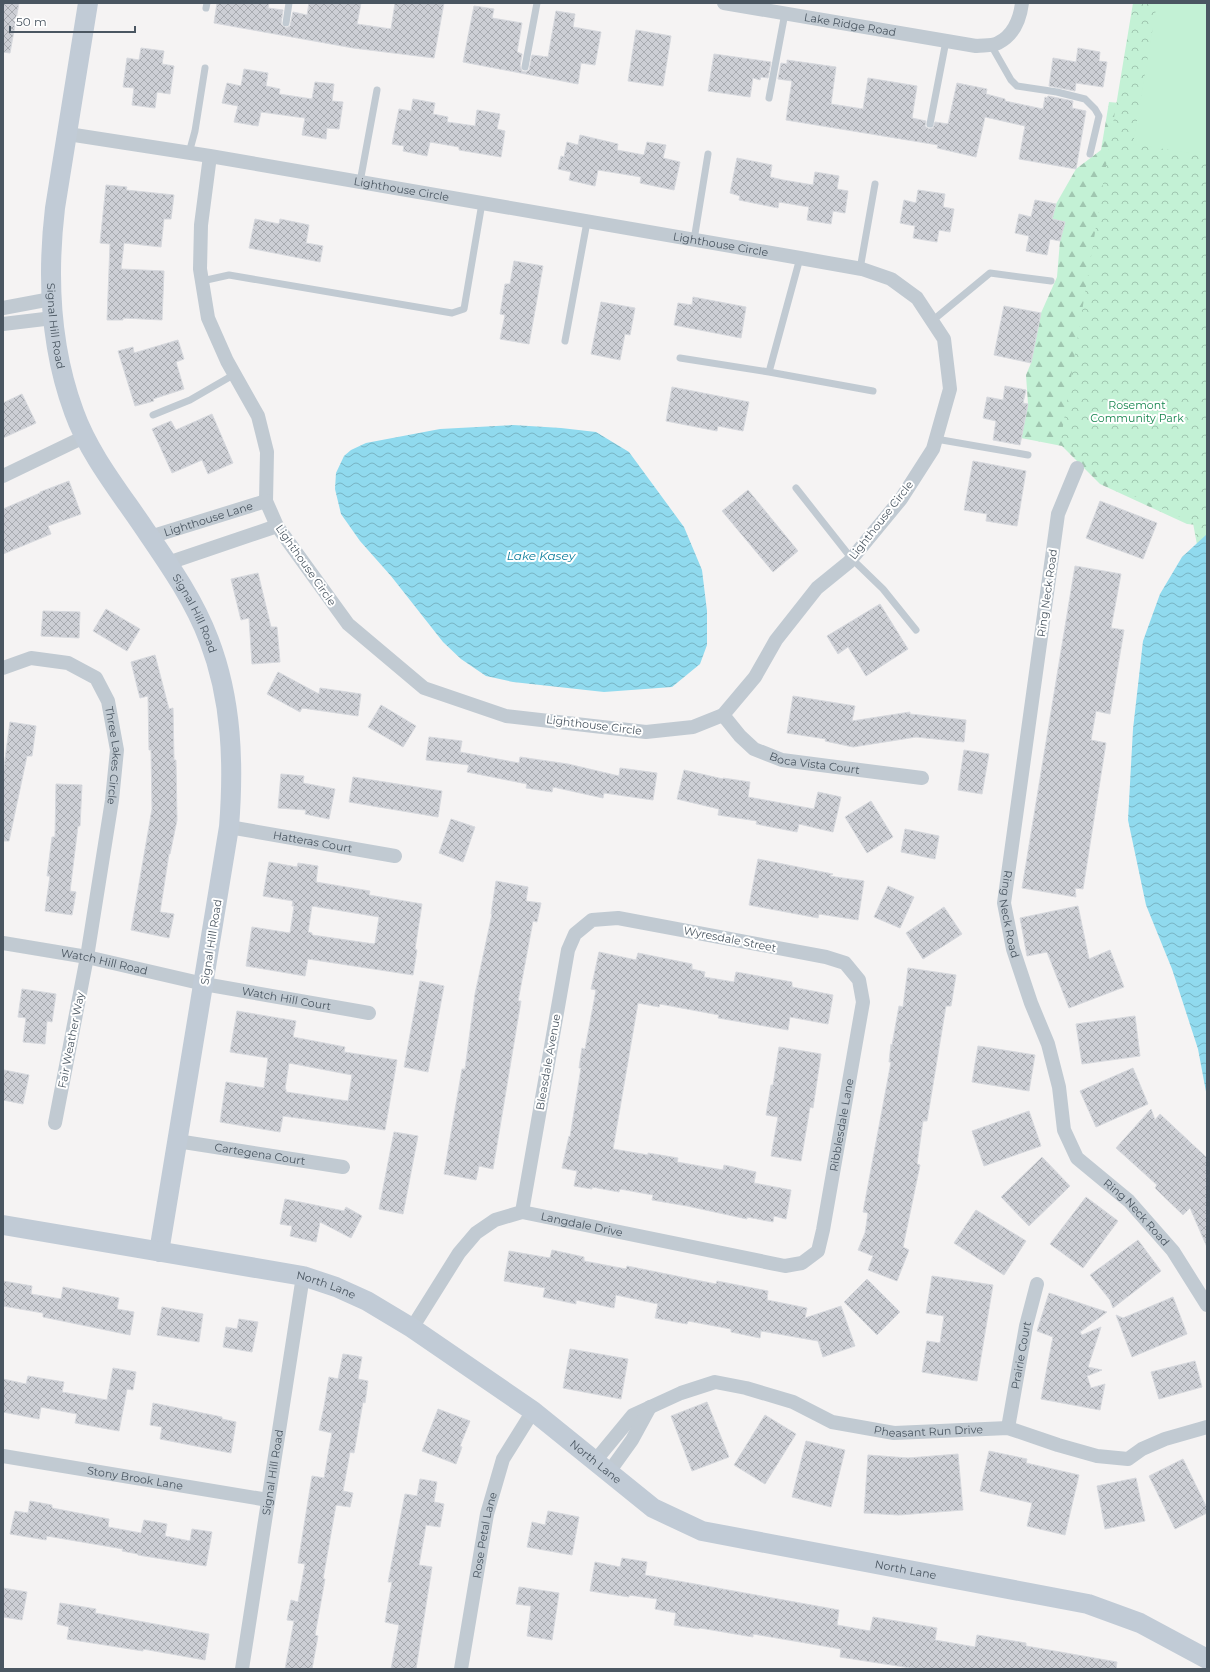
<svg xmlns="http://www.w3.org/2000/svg" width="1210" height="1672" font-family="Montserrat,sans-serif">
<style>
.forest{fill:url(#forest-firs)}
.park{fill:url(#park-crowns)}
.pitch{fill:#c3f1d5}
.water{fill:url(#water-waves)}
.building{fill:url(#building-cross-hatch);stroke:#d7d9de;fill-rule:evenodd}
.lines{fill:none;stroke-linecap:round;stroke-linejoin:round}
.lane{stroke:#c1cad2;stroke-width:7}
.street{stroke:#c1cad2;stroke-width:14}
.secondary{stroke:#c1cbd6;stroke-width:20}
.labels{text-anchor:middle;stroke-width:4;stroke-linejoin:round;paint-order:stroke}
.street-label{font-size:11px;fill:#4a5661;stroke:#fff}
.park-label{font-size:11px;fill:#17864f;stroke:#fff}
.water-label{font-size:12px;font-style:italic;fill:#0c7c9b;stroke:#fff}
</style>
<defs>
<pattern id="forest-firs" width="22" height="20" patternUnits="userSpaceOnUse"><rect width="22" height="20" fill="#c3f1d5"/><path d="M5 1l3.5 6h-7zM16 11l3.5 6h-7z" fill="#a0c6b0"/></pattern>
<pattern id="park-crowns" width="20" height="18" patternUnits="userSpaceOnUse"><rect width="20" height="18" fill="#c3f1d5"/><path d="M2 6a3 3 0 1 1 6 0M12 15a3 3 0 1 1 6 0" fill="none" stroke="#a0c6b0"/></pattern>
<pattern id="water-waves" width="16" height="10" patternUnits="userSpaceOnUse"><rect width="16" height="10" fill="#90daee"/><path d="M0 5q4-4 8 0t8 0" fill="none" stroke="#78b4c4"/></pattern>
<pattern id="building-cross-hatch" width="8" height="8" patternUnits="userSpaceOnUse"><rect width="8" height="8" fill="#cdcfd5"/><path d="M0 0l8 8M0 8l8-8" fill="none" stroke="#a8abb0"/></pattern>
</defs>
<rect width="100%" height="100%" fill="#f5f3f3"/>
<!-- forest -->
<path class="forest" d="M1109 102 1120 103 1207 526 1187 524 1100 484 1062 446 1021 438 1028 404 1026 375 1031 363 1041 313 1057 277 1060 241 1064 222 1052 219 1056 204 1076 169 1101 150Z"/>
<!-- park -->
<path class="park" d="M1133 3H1207V562L1200 561 1193 523 1117 488 1061 438Z"/>
<!-- pitch -->
<path class="pitch" d="M1157 3H1207V156L1133 144Z"/>
<!-- water -->
<path class="water" d="M513 425 561 428 596 432 629 452 684 527 702 570 707 611V645L700 664 672 687 604 692 513 682 486 676 461 659 443 642 391 576 360 541 341 514 335 489 336 473 344 456 351 450 366 443 440 429Z
M1207 534V1097L1198 1049 1172 969 1146 905 1128 820 1133 729 1143 641 1160 594 1182 557Z"/>
<!-- building -->
<path class="building" d="M3 3H19L10 53 3 52Z
M217 3H269L268 8 283 10 281 24 286 28 290 26 293 12 307 15 309 3H361L357 24 391 29 395 3H444L434 58 353 48 214 23Z
M474 6 494 9 492 18 522 23 517 52 522 54 520 66 522 71 526 72 529 70 532 55 548 57 556 11 575 14 573 27 601 32 595 65 581 63 578 84 463 62Z
M636 30 671 36 663 86 628 81Z
M141 48 164 51 162 64 174 66 170 94 157 92 155 108 132 105 134 88 123 87 127 58 139 60Z
M1078 48 1100 52 1099 61 1107 62 1103 87 1076 83 1075 91 1049 86 1053 58 1076 62Z
M714 54 771 62 768 78 761 77 760 80 753 78 750 97 708 91Z
M787 60 836 67 831 104 863 109 868 78 917 86 912 118 926 121 925 126 929 129 933 128 935 122 948 124 957 83 987 89 986 94 1005 99V101L1043 109 1045 97 1047 98 1048 96 1073 101 1072 108 1086 111 1076 169 1019 159 1025 126 985 117 976 157 937 148 938 145 786 120 792 81 778 79 781 63 787 64Z
M244 69 268 73 266 86 280 89 279 94 312 99 315 82 334 84 332 101 343 102 339 129 327 128 326 139 302 135 305 118 261 112 258 126 234 122 238 106 222 103 227 83 241 86Z
M413 99 435 103 433 114 448 117 447 122 475 126 477 110 500 114 497 129 505 131 501 157 459 150V147L430 142 427 156 403 151 404 146 392 144 399 109 411 111Z
M580 135 618 144 617 150 644 155 647 142 666 145 663 158 680 162 674 190 640 183 641 177 598 170 595 186 569 180 571 172 558 169 561 156 564 157 567 142 578 145Z
M737 158 772 165 770 177 783 180 813 185 815 172 839 176 837 189 848 191 845 213 833 211 831 224 807 220 809 207 779 202 778 208 739 200 740 196 730 193Z
M106 185 127 187 126 190 174 195 171 219H164L161 247 124 243 121 269 164 271 162 320 123 318V320H107L110 244 100 243Z
M918 190 945 194 943 207 954 209 950 232 939 230 937 242 913 238 915 226 900 223 904 200 916 203Z
M1035 200 1056 204 1052 219 1065 222 1060 241 1050 239 1047 255 1026 251 1029 236 1015 233 1019 214 1031 217Z
M255 219 279 224 280 219 309 225 306 243 323 246 320 262 249 248Z
M514 261 543 266 529 344 500 339 505 315 500 314 505 284H510Z
M693 297 746 307 741 338 674 325 678 303 692 305Z
M601 302 635 308 630 335 625 334 620 360 591 354Z
M1004 306 1041 313 1031 363 994 355Z
M178 340 184 359 176 362 184 389 153 399 154 401 135 406 118 351 133 347 134 353Z
M1005 386 1026 390 1023 403 1028 404 1020 445 993 440 996 421 983 418 987 397 1003 400Z
M672 387 749 402 743 431 718 426 717 431 666 421Z
M22 394 36 423 3 438V403Z
M212 414 233 463 208 474 202 460 172 473 152 429 171 421 176 430Z
M973 461 1026 471 1017 526 986 521 987 514 964 510Z
M69 481 81 514 48 526 51 534 3 554V509L40 493V492Z
M748 490 798 551 773 572 722 511Z
M1100 501 1157 523 1143 559 1086 538Z
M1075 566 1121 574 1111 628 1124 630 1110 714 1096 711 1091 740 1106 743 1083 889 1075 888 1076 897 1022 888Z
M258 573 271 627H277L280 662 252 664 249 618 241 620 231 579Z
M880 604 908 649 866 676 848 647 838 654 827 636Z
M106 609 140 629 127 651 93 631Z
M43 611 80 612 79 638 41 636Z
M155 655 169 709 173 708 174 760H176L177 820 170 854H169L160 912 174 914 169 938 131 930 152 809 151 750H149L148 696 140 698 131 662Z
M278 672 319 694 320 688 361 694 358 716 302 708 300 712 267 694Z
M793 696 855 706 852 721 910 712V714L966 720 964 742 916 737 853 747 825 741 826 739 787 733Z
M381 705 416 726 403 747 368 727Z
M10 722 36 726 32 756H27L9 841H3V774Z
M429 737 462 741 460 752 519 763 520 757 568 764 619 776 620 768 657 773 653 800 604 793 603 798 553 787 552 792 526 788 527 784 467 772 469 765 426 760Z
M964 750 989 754 982 794 958 790Z
M684 770 723 779V778L750 782 748 797 814 809 818 792 841 797 833 832 799 824 797 832 756 824 757 821 718 815 719 809 677 799Z
M281 774 304 776 303 783 335 789 329 819 305 814 306 810 278 808Z
M353 777 442 791 438 817 349 802Z
M56 784 82 785 80 826H78L70 891 76 892 72 915 45 911 50 876H47L52 837H55Z
M871 801 893 837 867 853 845 817Z
M451 819 475 827 463 862 439 853Z
M905 829 939 836 935 859 901 852Z
M758 859 833 874 829 876 864 881 858 920 819 914 818 918 749 905Z
M269 862 297 867 298 863 318 866 316 882 370 891 369 895 422 904 415 949 417 950 413 975 308 959 305 976 246 966 252 927 290 933 294 906H292L293 901 263 896ZM312 906 379 917 375 943 374 944 312 935V933L308 932Z
M496 881 528 887 526 901 541 903 537 922 533 921 518 1001H521L493 1169 479 1166 476 1180 444 1174 462 1069H465L475 994 492 914H491Z
M888 886 914 897 900 928 874 917Z
M1078 906 1089 959 1110 950 1124 987 1069 1008 1047 952 1027 956 1020 918Z
M944 907 962 934 923 959 906 933Z
M599 952 636 960 638 953 692 964V969L705 972 704 977 734 982 736 972 792 982V987L833 995 828 1024 790 1017 788 1030 718 1018 719 1015 660 1004 659 1007 638 1003 613 1149 648 1155V1153L678 1158 677 1162 723 1170 724 1165 756 1172 754 1183 791 1190 786 1219 774 1216 773 1222 747 1217V1219L687 1206 652 1200 653 1195 620 1189 619 1192 592 1187V1189L574 1186 577 1171 562 1168 569 1136 570 1137 581 1068H579L582 1048 585 1049 596 990 591 989Z
M908 968 956 975 951 1006H946L927 1121H923L917 1164 920 1165 903 1247 909 1250 897 1281 868 1270 873 1256 858 1250 865 1233 868 1213 863 1212 891 1062H889L891 1044 892 1045 899 1006 903 1007Z
M420 981 444 986 428 1072 404 1067Z
M22 989 56 994 52 1022 47 1021 45 1044 23 1042 26 1018 18 1017Z
M237 1011 296 1021 293 1037 345 1047 344 1052 397 1060 385 1130 283 1116 280 1132 220 1122 226 1082 264 1088 268 1058 230 1052ZM289 1063 352 1075 348 1101 286 1092V1089H285Z
M1135 1016 1140 1056 1082 1064 1076 1024Z
M978 1046 1035 1055 1029 1091 972 1082Z
M779 1047 821 1054 813 1108 810 1107 801 1161 771 1156 778 1117 766 1115 771 1085H773Z
M1133 1068 1148 1104 1096 1127 1080 1091Z
M4 1070 29 1075 23 1104 3 1100Z
M1151 1109 1155 1120 1160 1114 1207 1158V1247L1190 1208 1183 1215 1155 1188 1157 1185 1116 1148Z
M1029 1111 1041 1146 984 1166 972 1131Z
M394 1132 418 1136 403 1214 379 1209Z
M1042 1157 1070 1186 1029 1226 1001 1197Z
M1086 1197 1118 1221 1083 1268 1050 1244Z
M285 1199 344 1211 346 1207 362 1216 351 1238 320 1222 316 1242 290 1236 292 1226 280 1224Z
M976 1210 1026 1241 1004 1275 954 1243Z
M1138 1240 1161 1271 1113 1308 1110 1300 1090 1275Z
M552 1250 584 1257V1261L626 1269 627 1266 716 1284 717 1281 768 1291 767 1300 807 1308 805 1318 841 1306 855 1346 823 1357 818 1341 761 1331 760 1338 731 1332V1329L688 1321 687 1324 655 1318 658 1304 616 1295 614 1308 576 1300V1304L543 1297 545 1288 504 1281 509 1251 550 1258Z
M932 1276 993 1285 977 1381 922 1372 927 1341 940 1343 944 1316 926 1313Z
M867 1279 900 1312 877 1335 844 1302Z
M3 1281 32 1286 31 1294 61 1299 63 1287 119 1298 117 1309 134 1312 130 1335 43 1317V1313L3 1306Z
M1049 1293 1107 1312 1080 1332 1082 1335 1101 1327 1088 1367 1102 1370 1087 1376 1091 1388 1105 1384 1100 1410 1041 1399 1053 1337 1037 1331Z
M1173 1297 1187 1334 1132 1357 1116 1315 1123 1318Z
M162 1307 203 1314 199 1342 157 1335Z
M239 1319 258 1322 252 1352 223 1347 226 1327 237 1329Z
M570 1349 628 1359 621 1399 563 1388Z
M343 1354 362 1357 358 1379 368 1381 365 1403 363 1402 354 1453 350 1452 343 1491 353 1493 350 1507 336 1505 323 1579H325L315 1635 318 1636 312 1669H285L294 1621 287 1620 291 1600 298 1602 305 1564 298 1563 312 1476 324 1478 329 1449 332 1433 319 1430 324 1407 329 1377 338 1379Z
M1195 1361 1202 1387 1159 1399 1151 1372Z
M113 1368 136 1372 133 1390 127 1389 119 1431 75 1423 77 1414 41 1407 39 1419 3 1412V1379L26 1384 28 1376 64 1382 62 1392 107 1400Z
M707 1402 729 1457 692 1471 671 1416Z
M153 1403 222 1417V1419L236 1422 231 1453 160 1439 162 1427 150 1425Z
M438 1409 470 1421 460 1446 462 1447 456 1464 422 1451Z
M765 1415 796 1434 765 1484 734 1465Z
M806 1441 845 1450 831 1507 792 1497Z
M989 1451 1027 1459 1026 1463 1079 1475 1065 1535 1027 1526 1032 1503 980 1491Z
M958 1454 963 1510 899 1515 864 1513 868 1455 908 1458Z
M1183 1459 1207 1508V1513L1175 1529 1149 1476Z
M1136 1478 1145 1521 1105 1529 1097 1486Z
M420 1479 437 1482 434 1502 444 1504 440 1527 426 1525 419 1565 432 1567 416 1669H391L399 1625 385 1622 392 1582H388L405 1494 417 1496Z
M30 1501 52 1505V1508L109 1519 108 1527 141 1533 144 1520 167 1524 165 1536 190 1541 192 1529 212 1532 206 1566 138 1555V1554L122 1551 123 1549 47 1536 46 1540 10 1534 15 1511 28 1513Z
M548 1511 579 1517 572 1555 527 1547 532 1522 545 1525Z
M622 1558 647 1562 645 1575 839 1610 837 1625 870 1631 873 1617 937 1628 935 1640 975 1647 977 1635 1026 1643V1646L1117 1662 1116 1669H917L840 1657 841 1649 753 1634V1637L700 1628 699 1629 674 1625 676 1613 655 1609 657 1599 629 1595V1597L590 1591 595 1562 620 1567Z
M519 1587 559 1593 552 1640 527 1636 531 1606 516 1604Z
M3 1588 27 1592 22 1620 3 1617Z
M60 1603 96 1609 95 1613 209 1634 205 1660 143 1649V1651L67 1639 69 1627 57 1624Z"/>
<g class="lines">
<!-- lane -->
<path class="lane" d="M206 8 207 3
M286 23 289 3
M991 45 1011 80 1017 86 1057 92 1085 99 1095 109 1099 116 1090 154
M525 67 537 3
M769 98 785 13
M930 124 946 41
M189 153 195 131 205 68
M360 182 377 90
M694 240 708 154
M860 269 875 184
M202 281 229 275 452 313 464 309 482 203
M932 321 990 273 1051 281
M565 341 587 222
M680 358 769 372 800 258
M769 372 873 391
M153 415 190 400 235 374
M936 439 1028 455
M796 488 852 559 883 589 916 630"/>
<!-- street -->
<g class="street">
<path id="s1" d="M724 3 976 46C983 45 993 46 998 43 1014 35 1020 19 1022 3"/>
<path id="s2" d="M68 134 210 156 800 258 862 269 891 279 917 298 944 339 950 389 933 449 901 499 849 562 817 588 776 640 755 677 723 715 693 727 646 732 506 716 424 688 348 624 277 526 266 501 267 452 258 416 227 361 208 318 200 269 201 225 210 156"/>
<path d="M3 308 51 299"/>
<path d="M3 324 53 318"/>
<path id="s3" d="M1077 468 1058 514 1004 903 1013 949 1031 1003 1048 1044 1059 1087 1064 1130 1077 1158 1129 1201 1173 1251 1207 1305"/>
<path d="M3 476 84 437"/>
<path id="s4" d="M150 537 266 501"/>
<path d="M168 563 277 526"/>
<path id="s5" d="M3 668 31 658 68 663 96 678 108 701 117 750 112 800 87 957 55 1123"/>
<path id="s6" d="M723 715 740 736 754 749 782 760 922 778"/>
<path id="s7" d="M229 827 395 856"/>
<path id="s8" d="M3 943 87 957 204 984 369 1013"/>
<path id="s9" d="M177 1141 343 1167"/>
<path id="s10" d="M412 1328 459 1253 476 1233 495 1220 522 1212 785 1266 802 1263 818 1251 823 1230 863 1002 859 980 845 963 826 957 618 918 592 920 575 934 568 950 522 1212"/>
<path id="s11" d="M1008 1428 1026 1326 1037 1284"/>
<path id="s12" d="M3 1456 268 1500"/>
<path id="s13" d="M595 1461 633 1415 681 1393 715 1382 746 1388 793 1402 832 1422 894 1433 1008 1428 1058 1445 1097 1456 1128 1459 1142 1449 1165 1439 1207 1427"/>
<path d="M609 1472 632 1440 650 1407"/>
<path id="s14" d="M242 1669 303 1276"/>
<path id="s15" d="M461 1669 487 1514 503 1459 533 1411"/>
</g>
<!-- secondary -->
<g class="secondary">
<path id="s16" d="M88 3 55 208C47 276 50 347 74 412 89 454 119 491 144 528 168 563 194 600 209 640 232 700 234 764 229 827L159 1252"/>
<path id="s17" d="M3 1225 303 1276 336 1287 367 1301 412 1328 533 1411 653 1508 702 1531 1088 1604 1140 1623 1207 1659"/>
</g>
</g>
<g class="labels">
<!-- street labels -->
<g class="street-label">
<text dy="4" stroke="none"><textPath href="#s1" startOffset="128">Lake Ridge Road</textPath></text>
<text dy="4" stroke="none"><textPath href="#s2" startOffset="338">Lighthouse Circle</textPath></text>
<text dy="4" stroke="none"><textPath href="#s2" startOffset="662">Lighthouse Circle</textPath></text>
<text dy="4" stroke="none"><textPath href="#s16" startOffset="326">Signal Hill Road</textPath></text>
<text dy="4" stroke="none"><textPath href="#s4" startOffset="61">Lighthouse Lane</textPath></text>
<text transform="translate(881 520) rotate(-52)" y="4">Lighthouse Circle</text>
<text transform="translate(306 565) rotate(55)" y="4">Lighthouse Circle</text>
<text transform="translate(1047 593) rotate(-82)" y="4">Ring Neck Road</text>
<text dy="4" stroke="none"><textPath href="#s16" startOffset="650">Signal Hill Road</textPath></text>
<text transform="translate(594 725) rotate(7)" y="4">Lighthouse Circle</text>
<text dy="4" stroke="none"><textPath href="#s5" startOffset="180">Three Lakes Circle</textPath></text>
<text dy="4" stroke="none"><textPath href="#s6" startOffset="109">Boca Vista Court</textPath></text>
<text dy="4" stroke="none"><textPath href="#s7" startOffset="85">Hatteras Court</textPath></text>
<text dy="4" stroke="none"><textPath href="#s3" startOffset="454">Ring Neck Road</textPath></text>
<text transform="translate(730 939) rotate(11)" y="4">Wyresdale Street</text>
<text transform="translate(211 942) rotate(-81)" y="4">Signal Hill Road</text>
<text dy="4" stroke="none"><textPath href="#s8" startOffset="103">Watch Hill Road</textPath></text>
<text dy="4" stroke="none"><textPath href="#s8" startOffset="289">Watch Hill Court</textPath></text>
<text transform="translate(71 1040) rotate(-79)" y="4">Fair Weather Way</text>
<text transform="translate(548 1062) rotate(-80)" y="4">Bleasdale Avenue</text>
<text dy="4" stroke="none"><textPath href="#s10" startOffset="600">Ribblesdale Lane</textPath></text>
<text dy="4" stroke="none"><textPath href="#s9" startOffset="84">Cartegena Court</textPath></text>
<text dy="4" stroke="none"><textPath href="#s3" startOffset="790">Ring Neck Road</textPath></text>
<text dy="4" stroke="none"><textPath href="#s10" startOffset="227">Langdale Drive</textPath></text>
<text dy="4" stroke="none"><textPath href="#s17" startOffset="329">North Lane</textPath></text>
<text dy="4" stroke="none"><textPath href="#s11" startOffset="74">Prairie Court</textPath></text>
<text dy="4" stroke="none"><textPath href="#s13" startOffset="370">Pheasant Run Drive</textPath></text>
<text dy="4" stroke="none"><textPath href="#s17" startOffset="653">North Lane</textPath></text>
<text dy="4" stroke="none"><textPath href="#s14" startOffset="199">Signal Hill Road</textPath></text>
<text dy="4" stroke="none"><textPath href="#s12" startOffset="134">Stony Brook Lane</textPath></text>
<text dy="4" stroke="none"><textPath href="#s15" startOffset="136">Rose Petal Lane</textPath></text>
<text dy="4" stroke="none"><textPath href="#s17" startOffset="988">North Lane</textPath></text>
</g>
<!-- park labels -->
<g class="park-label">
<text x="1137" y="409">Rosemont<tspan x="1137" dy="13">Community Park</tspan></text>
</g>
<!-- water labels -->
<g class="water-label">
<text x="541" y="560">Lake Kasey</text>
</g>
</g>
<!-- border -->
<rect width="1210" height="1672" fill="none" stroke="#4a5661" stroke-width="8"/>
<!-- scale -->
<path d="M10 26v6h125v-6" fill="none" stroke="#4a5661" stroke-width="2"/>
<text x="16" y="26" font-size="12" fill="#4a5661" stroke="#ffffff" stroke-width="3" paint-order="stroke">50 m</text>
</svg>
